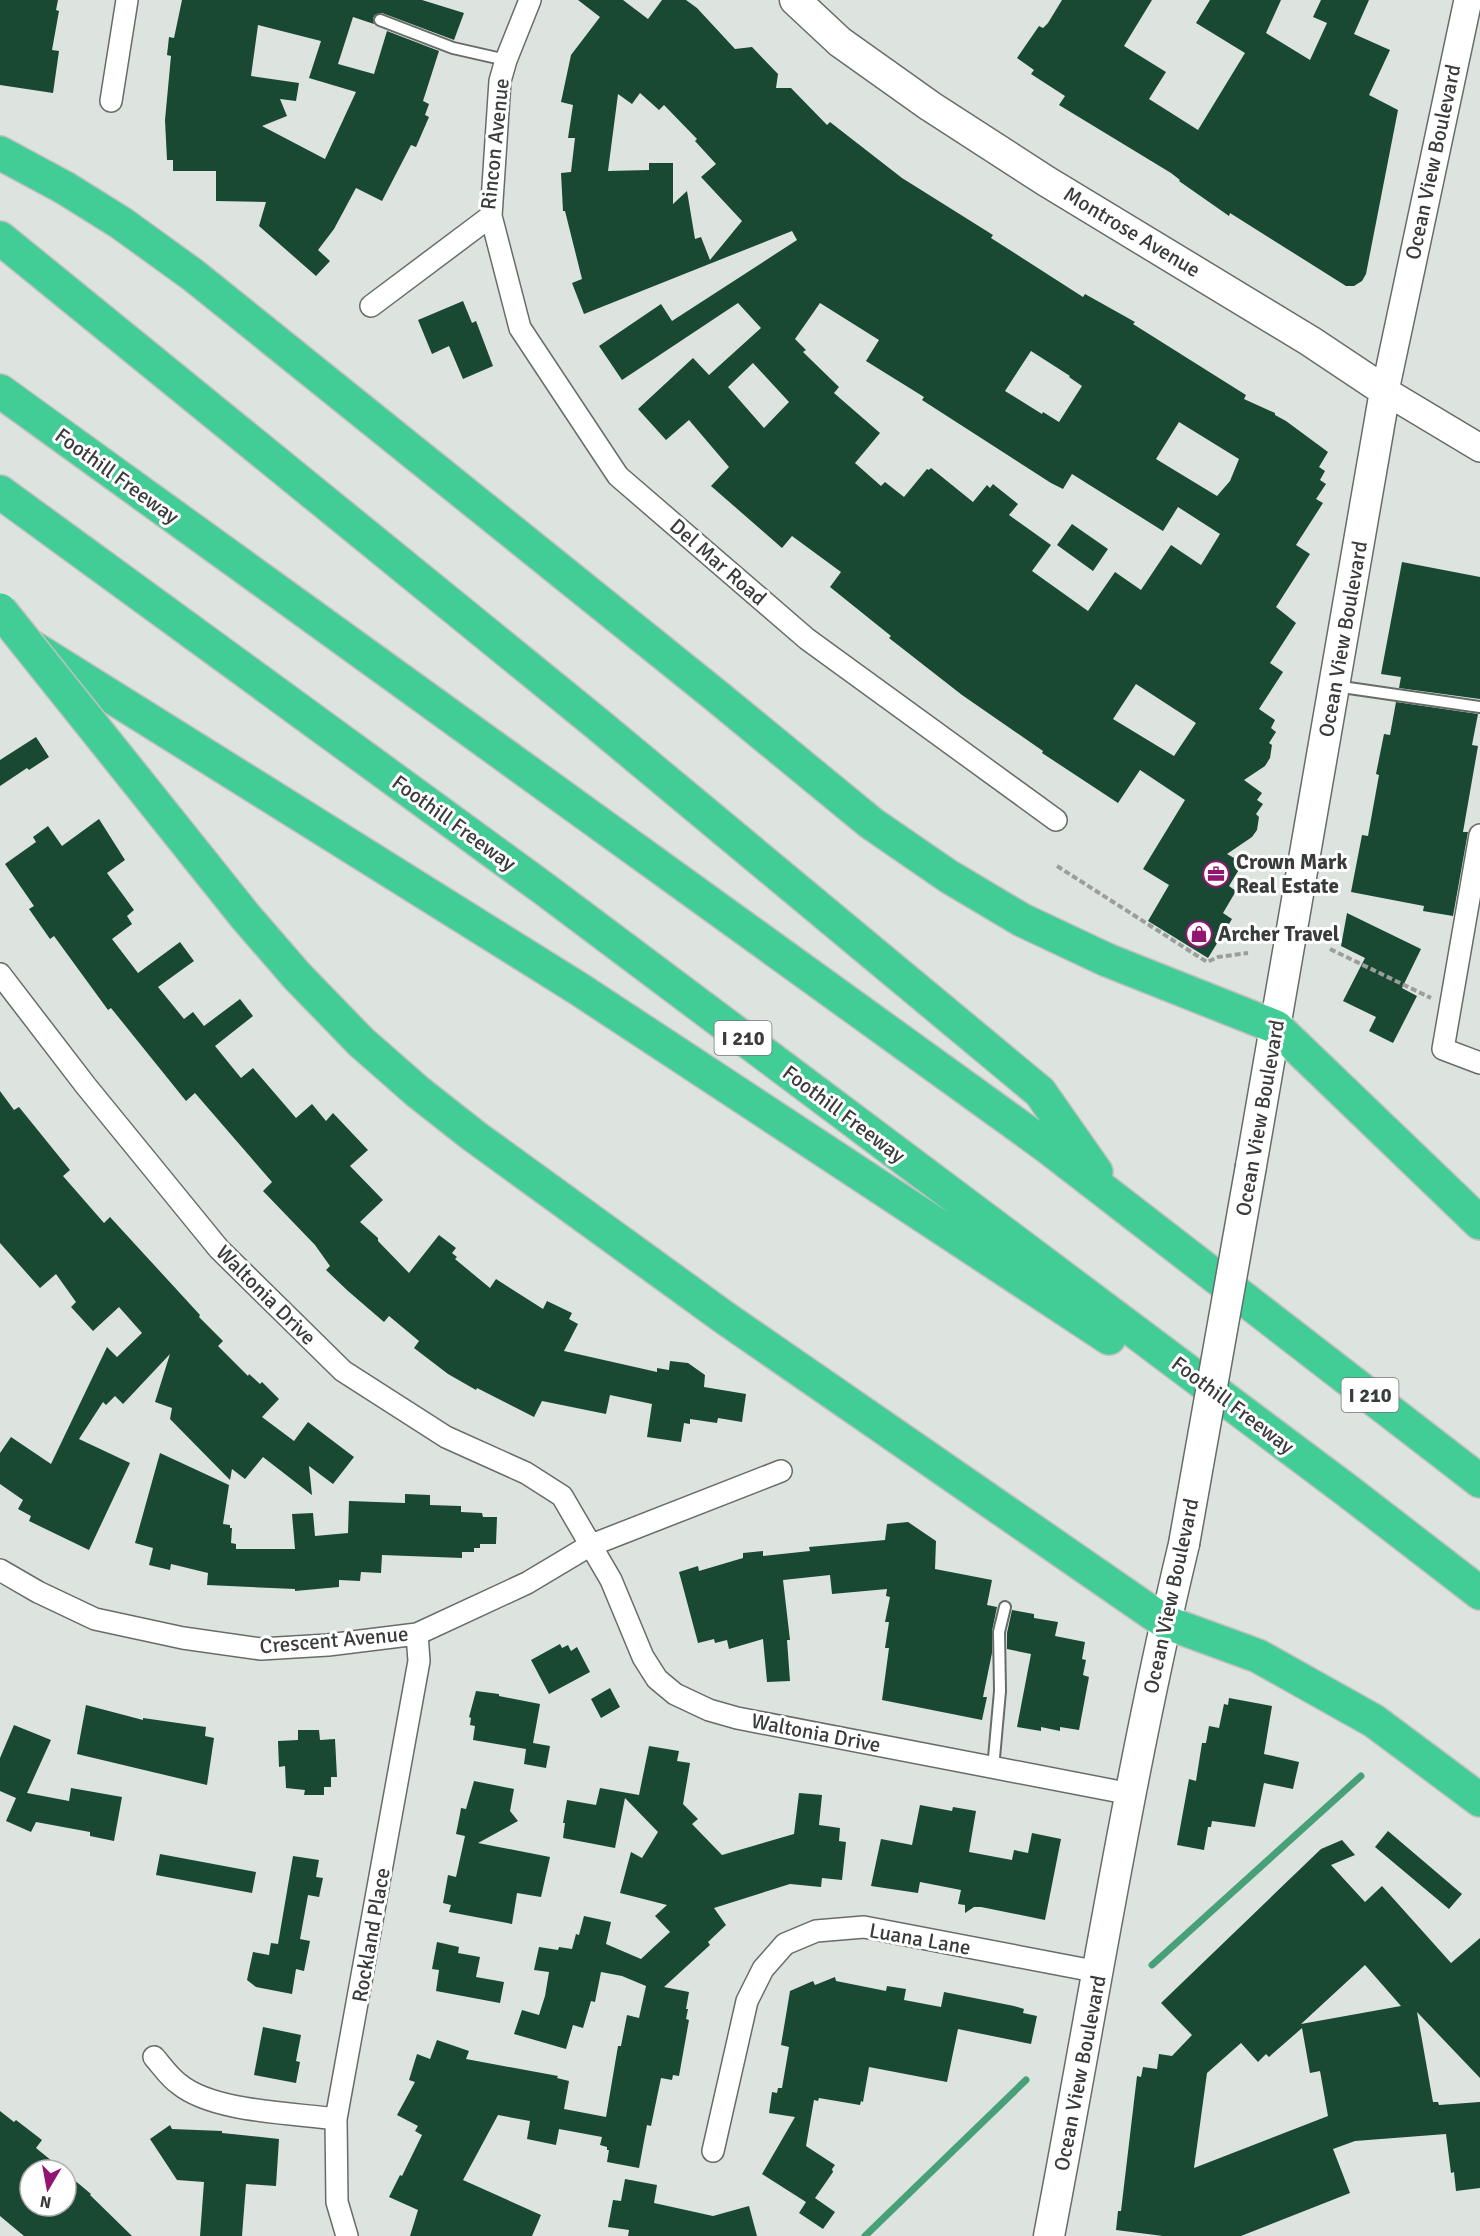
<svg xmlns="http://www.w3.org/2000/svg" width="1480" height="2236" font-family="Signika,sans-serif">
<style>
.lines{fill:none;stroke-linecap:round;stroke-linejoin:round}
.stream{stroke:#48a079;stroke-width:7}
.building{fill:#194833;fill-rule:evenodd}
.service-casing{stroke:#666d69;stroke-width:14}
.minor-casing{stroke:#666d69;stroke-width:24}
.tertiary-casing{stroke:#666d69;stroke-width:30}
.secondary-casing{stroke:#666d69;stroke-width:33}
.motorway-casing{stroke:#c0c1c0;stroke-width:36}
.path{stroke:#9a9f9c;stroke-width:4;stroke-dasharray:6 3;stroke-linecap:butt}
.service{stroke:#fff;stroke-width:10}
.minor{stroke:#fff;stroke-width:21}
.tertiary{stroke:#fff;stroke-width:27}
.secondary{stroke:#fff;stroke-width:30}
.motorway{stroke:#41cd95;stroke-width:33}
.secondary-bridge-casing{stroke:#666d69;stroke-width:33;stroke-linecap:butt}
.motorway-bridge-casing{stroke:#c0c1c0;stroke-width:36;stroke-linecap:butt}
.secondary-bridge{stroke:#fff;stroke-width:30}
.motorway-bridge{stroke:#41cd95;stroke-width:33}
.labels{text-anchor:middle;stroke-width:6;stroke-linejoin:round;paint-order:stroke}
.shield{fill:#fff;stroke:#747676;stroke-width:1.5}
.shield-label{font-size:20px;font-weight:bold;fill:#393c3b}
.street-label{font-size:21px;fill:#393c3b;stroke:#fff}
.poi-label{font-size:21px;font-weight:bold;fill:#393c3b;stroke:#fff;text-anchor:start}
</style>
<rect width="100%" height="100%" fill="#dde4e0"/>
<g class="lines">
<!-- stream -->
<path class="stream" d="M1152 1965 1361 1776
M865 2236 1026 2080"/>
</g>
<!-- building -->
<path class="building" d="M0 0H58L56 10 59 11 52 50 59 51 53 93 0 85Z
M182 0H422L464 13 454 40 382 13 375 15 373 18 374 24 353 17 338 64 374 74 387 31 439 51 423 101 429 104 425 115 429 117 416 147 411 145 382 201 356 188 334 229 318 250 330 261 316 276 259 226 266 202 216 201V171H173V160H167L165 120 171 56 167 55 169 37 174 38ZM258 25 321 41 309 78 356 92 325 159 262 126 287 116 280 99 296 101 299 83 251 76Z
M578 0H623L648 19 662 0H686L697 8 735 49 752 47 778 74 776 88H791L827 125 830 122 902 178 993 235 991 238 1083 297 1085 294 1135 322 1133 324 1246 395 1244 399 1275 413V415L1286 421 1328 452 1319 467 1325 471 1320 480 1326 484 1316 499 1323 503 1296 545 1310 554 1276 607 1296 623 1270 663 1283 672 1259 709 1275 720 1271 728 1276 732 1269 743 1272 745 1270 758 1265 766 1244 780 1262 793 1257 800 1263 804 1256 814 1259 817 1257 830 1252 837 1227 854 1243 863 1229 886 1236 891 1223 913 1232 919 1208 958 1148 921 1169 885 1143 869 1185 800 1140 770 1118 803 1042 753 1043 751 962 695 889 638 891 636 830 587 841 572 792 536 782 548 719 493 711 486 729 467 689 420 666 440 638 409 693 358 709 375 761 328 738 303 622 380 599 346 661 304 672 321 797 240 792 231 584 314 572 283 582 279 565 211H563L561 173 571 172 575 138H568L573 105 561 102 571 55 600 17ZM640 93 659 110 664 105 697 139 695 141 716 164 701 177 742 221 710 260 701 237 695 239 687 191 673 204V163H649V170L608 171 618 94 632 104ZM820 303 879 340 866 361 924 397 922 400 1051 483 1063 489 1072 474 1163 531 1178 507 1220 534 1201 565 1171 545 1141 590 1115 572 1088 611 1032 571 1051 545 1009 515 1018 504 993 484 990 488 987 485 973 502 931 468 929 470 927 469 904 497 885 482 881 486 855 463 880 433 834 393 839 387 803 352 806 350 795 339ZM1031 351 1070 376 1069 377 1082 386 1059 422 1043 412 1042 414 1005 391ZM753 363 789 402 764 428 728 387ZM1179 422 1239 459 1230 481 1217 496 1156 459ZM1136 684 1196 723 1174 756 1113 719Z
M1062 0H1152L1124 46 1166 72 1149 99 1198 130 1245 53 1196 23 1210 0H1281L1266 33 1310 60 1327 23 1313 17 1321 0H1369L1354 34 1390 50 1369 95 1398 110 1366 274 1362 281 1354 286H1346L1230 213 1229 216 1179 181 1180 180 1171 173 1059 105 1065 96 1031 74 1034 70 1017 58 1039 26 1043 28 1048 23Z
M463 301 472 323 476 321 493 366 463 379 449 346 432 354 418 320Z
M1072 524 1108 549 1093 571 1057 545Z
M1402 562 1480 577V699L1399 688 1401 677 1381 674Z
M1396 702 1478 714 1472 745 1478 746 1463 832H1468L1453 916 1423 911 1424 906 1351 892 1362 835 1368 836 1379 775 1376 774 1384 734 1390 735Z
M36 737 49 757 29 770 27 768 0 786V760Z
M99 819 125 860 107 873 134 910 127 916 132 924 112 939 138 973 180 942 194 961 158 987 184 1019 193 1012 204 1026 240 999 253 1016 215 1046 241 1078 253 1068 296 1118 312 1104 326 1121 333 1113 368 1150 350 1166 383 1200 360 1222 378 1238V1241L409 1273 439 1235 456 1248 452 1253 457 1257 455 1259 490 1288 496 1279 543 1309 547 1301 572 1313 569 1319 578 1324 564 1351 657 1372V1368L669 1370 670 1361 688 1363 705 1375 704 1387 746 1394 742 1422 718 1418 717 1423 690 1419V1424L684 1423 681 1442 647 1437 652 1404 610 1395 606 1414 542 1401 534 1417 477 1388 476 1390 448 1374 414 1348 419 1341 389 1316 384 1322 348 1291 326 1270 330 1266 315 1245 263 1191 272 1182 195 1093 186 1101 111 1008 108 1010 54 936 50 939 29 909 34 906 5 864 36 842 33 837 48 826 62 846Z
M1347 913 1421 949 1402 988 1417 996 1393 1043 1369 1031 1376 1017 1343 1001 1365 958 1341 946Z
M0 1091 14 1110 19 1107 70 1170 63 1176 104 1223 110 1217 200 1315 199 1317 223 1341 218 1346 248 1376 249 1374 260 1384 262 1382 279 1399 262 1417 294 1441 308 1422 354 1457 333 1484 309 1466 312 1495 263 1457 245 1479 232 1469 230 1480 170 1419 172 1408 155 1402 170 1354 123 1404 115 1396 106 1405 103 1402 79 1439 130 1463 89 1550 29 1521 31 1516 18 1509 23 1500 0 1484V1453L11 1437 51 1464 107 1347 117 1357 142 1333 119 1307 93 1331 71 1307 76 1302 56 1274 40 1288 0 1243Z
M160 1453 229 1485 223 1524 230 1525V1528H232L231 1543 236 1544V1549H295L292 1514 313 1513 315 1536 348 1533 349 1501 405 1503V1494L430 1495V1505L461 1506V1512L482 1513 483 1517H497L496 1544H480V1548H474V1552H462V1558L382 1555 381 1573 361 1572 360 1581 339 1580V1587L295 1591V1589L207 1585 208 1573 171 1564 170 1570 149 1565 153 1548 135 1543Z
M908 1522 936 1541 935 1569 992 1580 987 1605 997 1607 992 1631V1653L983 1697H987L982 1720 882 1700 889 1648H885L889 1622H885L890 1597 886 1596 887 1589 832 1594 830 1575 783 1580 790 1640H787L790 1681 767 1682 763 1639 729 1649 727 1640 715 1643 714 1639 698 1643 679 1572 698 1566 699 1571 743 1558V1553L763 1551V1556L810 1551 809 1547 885 1540 887 1524Z
M1012 1610 1034 1614V1618L1058 1622 1055 1636 1085 1642 1082 1659 1086 1660 1083 1675 1089 1677 1079 1730 1060 1727V1731L1041 1727V1731L1017 1727 1031 1654 1007 1649V1633Z
M560 1644 562 1648 568 1645 571 1651 577 1647 590 1672 549 1694 531 1660Z
M610 1688 620 1707 601 1718 591 1699Z
M476 1691 499 1694V1696L540 1704 533 1743 550 1746 546 1768 524 1764 526 1749 473 1740 475 1726 470 1725 471 1718 469 1717Z
M1229 1698 1272 1706 1264 1754 1299 1762 1293 1789 1264 1783 1255 1827 1212 1821 1211 1827H1208L1204 1850 1177 1845 1189 1779 1196 1781 1202 1743H1206L1209 1726 1219 1728 1224 1704 1228 1705Z
M86 1705 143 1720V1718L206 1727 205 1736 214 1738 207 1785 77 1754Z
M14 1725 51 1740 27 1793 69 1801 71 1788 122 1797 114 1841 90 1836V1832L36 1822 31 1832 6 1821 16 1798 0 1791V1758Z
M298 1730H319L320 1740 335 1739 337 1777H331V1787H324V1795H304L305 1790 286 1788 285 1766 279 1767 278 1741 298 1740Z
M649 1746 679 1751 677 1761 690 1763 683 1804 698 1819 692 1824 722 1855 794 1834 799 1793 822 1795 819 1825 840 1828 839 1841 846 1842 842 1880 822 1878 821 1887 790 1884 714 1908 726 1925 708 1942 710 1945 664 1987 689 1992 686 2009H688L686 2019 689 2020 679 2076 673 2075 672 2080 661 2078 651 2126 647 2125 639 2168 607 2162 609 2150H607V2147L600 2145 602 2137 559 2129 556 2145 527 2139 530 2121 498 2115 463 2180 541 2215 532 2236H410L418 2210 389 2197 400 2175 402 2176 422 2135 415 2131 418 2126 397 2115 415 2082 409 2080 417 2054 430 2059 437 2040 469 2051 466 2059 558 2076 557 2078 569 2081 564 2109 606 2117 618 2046H621L627 2015 639 2018 646 1986 622 1976 601 1972 595 2002 591 2001 583 2028 573 2025 566 2049 514 2034 522 2010 539 2015 545 1996 549 1972 534 1970 539 1947 558 1950 559 1947 572 1949 576 1934 579 1935 584 1916 611 1922 606 1944 641 1959 670 1932 655 1916 667 1905 620 1893 631 1852 642 1858 658 1832 625 1798 615 1848 563 1838 565 1823H563L567 1800 596 1805 600 1788 639 1795Z
M474 1781 514 1789 510 1811 518 1821 478 1843 550 1857 541 1897 517 1893 512 1924 449 1912 451 1905 443 1903 448 1875 456 1877 465 1836 456 1834 460 1814 461 1808 466 1809Z
M920 1805 952 1811 953 1807 976 1811 969 1852 1012 1860 1014 1850 1028 1853 1032 1833 1061 1839 1045 1920 981 1907H974L965 1913V1905L958 1904 961 1890 920 1882 918 1893 871 1886 881 1839 912 1845Z
M1388 1831 1462 1894 1449 1909 1375 1847Z
M1342 1840 1355 1855 1331 1865 1365 1902 1382 1886 1451 1963 1480 1938V2078L1417 2012 1433 2102H1438L1439 2105 1480 2102V2188L1456 2191 1454 2172 1451 2173 1446 2134 1355 2141 1333 2149 1350 2193 1241 2236H1163L1116 2230 1118 2211H1121L1137 2076 1141 2077 1143 2067 1157 2069 1159 2054 1172 2056 1192 2035 1161 2003 1321 1849ZM1365 1965 1401 2006 1301 2024ZM1302 2028 1310 2073 1320 2071 1328 2116 1194 2168 1207 2073 1241 2043 1258 2062 1266 2054 1269 2057Z
M160 1854 256 1872 252 1893 156 1875Z
M293 1856 319 1860 316 1877 323 1878 319 1897 308 1895 300 1939 310 1941 304 1971 296 1969 292 1994 256 1987 247 1980 253 1952 269 1955 271 1943 278 1944Z
M437 1942 459 1947 458 1953 480 1957 476 1977 504 1982 500 2003 436 1991 439 1970 432 1969Z
M835 1977 836 1981 886 1991 887 1986 906 1989 904 2000 941 2007 944 1992 1014 2006 1024 2009 1023 2013 1037 2016 1031 2044 958 2029 947 2082 869 2067 863 2102 861 2101 860 2105 819 2098 818 2101 814 2100 806 2146 835 2165 832 2169 833 2172 815 2198 835 2212 823 2229 799 2213 806 2202 762 2174 795 2117 769 2113 772 2092 777 2093 778 2088H782L789 2047 781 2045 790 1991 813 1981 815 1985Z
M263 2027 301 2035 296 2061 300 2062 296 2083 254 2075Z
M0 2111 14 2122 16 2120 42 2140 36 2148 63 2170H30V2206H66V2173L91 2194 90 2195 132 2236H24L0 2216Z
M170 2125 172 2129 222 2131V2133L279 2139 276 2186 246 2184 242 2236H200L204 2182 177 2180 150 2139Z
M625 2179 657 2185 654 2203 713 2216 749 2206 757 2236H628L629 2230 608 2227 613 2200 621 2201Z"/>
<g class="lines">
<!-- service casing -->
<g class="service-casing">
<path id="service" d="M380 20 453 48 506 60
M1335 686 1480 707
M993 1769 1000 1691 999 1632 1005 1607"/>
</g>
<!-- minor casing -->
<g class="minor-casing">
<path id="minor" d="M111 101 127 0
M491 216 520 328 618 476 807 639 1056 820
M371 306 491 216 500 81 506 60 530 0
M1480 835 1443 1049 1480 1063
M0 974 86 1086 219 1249 343 1371 446 1437 526 1473 562 1496 611 1580 643 1657 657 1679 675 1694 709 1710 737 1718 1131 1794
M0 1570 38 1592 95 1619 183 1638 261 1649 328 1645 417 1634 527 1583 589 1546 781 1471
M154 2057C162 2066 169 2077 179 2084 213 2112 292 2113 336 2119
M713 2151 747 2001 763 1969 785 1944 816 1931 864 1927 1099 1972
M347 2236 337 2202 336 2119 419 1661 417 1634"/>
</g>
<!-- tertiary casing -->
<g class="tertiary-casing">
<path id="tertiary" d="M1468 0 1385 391 1480 448"/>
</g>
<!-- secondary casing -->
<g class="secondary-casing">
<path id="secondary" d="M795 0 840 42 930 106 1046 181 1310 341 1385 391 1251 1166
M1049 2236C1093 2006 1129 1773 1184 1544"/>
</g>
<!-- motorway casing -->
<g class="motorway-casing">
<path id="motorway" d="M0 153 65 188 121 223 193 275 714 694 871 823 948 876 1022 920 1107 960 1276 1027 1480 1223
M0 238 595 722 1040 1092 1096 1172
M0 391 1045 1145 1480 1481
M0 492 543 888 1349 1492 1480 1593
M32 647 579 989 1109 1338
M297 976 361 1042 418 1092 474 1136 725 1318 1165 1622 1258 1656 1374 1721 1480 1800"/>
</g>
<!-- path -->
<path class="path" d="M1057 866 1207 962 1218 957 1248 953
M1330 949 1431 998"/>
<!-- service -->
<use href="#service" class="service"/>
<!-- minor -->
<use href="#minor" class="minor"/>
<!-- tertiary -->
<use href="#tertiary" class="tertiary"/>
<!-- secondary -->
<use href="#secondary" class="secondary"/>
<!-- motorway -->
<use href="#motorway" class="motorway"/>
<!-- secondary-bridge casing -->
<g class="secondary-bridge-casing">
<path id="secondary-bridge" d="M1184 1544 1251 1166"/>
</g>
<!-- motorway-bridge casing -->
<g class="motorway-bridge-casing">
<path id="motorway-bridge" d="M0 610 245 916 297 976"/>
</g>
<!-- secondary-bridge -->
<use href="#secondary-bridge" class="secondary-bridge"/>
<!-- motorway-bridge -->
<use href="#motorway-bridge" class="motorway-bridge"/>
</g>
<!-- icons -->
<defs>
<g id="office-ring" transform="scale(1.35)"><circle r="9.5" fill="#fff" stroke="#921571" stroke-width="1.5"/><path d="M-6-3h4V-5.5h4V-3h4V5H-6ZM-1-4.5V-3h2v-1.5ZM-6 0V1H6V0Z" fill="#921571"/></g>
<g id="shop-ring" transform="scale(1.35)"><circle r="9.5" fill="#fff" stroke="#921571" stroke-width="1.5"/><path d="M-5-2.5h2.3a2.7 3.5 0 0 1 5.4 0H5L5.5 6h-11ZM-1.5-2.5h3a1.5 2.3 0 0 0-3 0Z" fill="#921571"/></g>
</defs>
<g fill-rule="evenodd">
<use href="#office-ring" x="1216" y="874"/>
<use href="#shop-ring" x="1199" y="934"/>
</g>
<g class="labels">
<!-- shield labels -->
<g class="shield">
<rect x="714.5" y="1021" width="57" height="34" rx="4.5"/>
<rect x="1341.5" y="1378" width="57" height="34" rx="4.5"/>
</g>
<g class="shield-label">
<text x="743" y="1045">I 210</text>
<text x="1370" y="1402">I 210</text>
</g>
<!-- street labels -->
<g class="street-label">
<text transform="translate(495 144) rotate(-84)" y="7">Rincon Avenue</text>
<text transform="translate(1433 162) rotate(-78)" y="7">Ocean View Boulevard</text>
<text transform="translate(1132 232) rotate(31)" y="7">Montrose Avenue</text>
<text transform="translate(117 476) rotate(36)" y="7">Foothill Freeway</text>
<text transform="translate(718 562) rotate(41)" y="7">Del Mar Road</text>
<text transform="translate(1343 639) rotate(-80)" y="7">Ocean View Boulevard</text>
<text transform="translate(454 823) rotate(36)" y="7">Foothill Freeway</text>
<text transform="translate(844 1114) rotate(37)" y="7">Foothill Freeway</text>
<text transform="translate(1260 1118) rotate(-80)" y="7">Ocean View Boulevard</text>
<text transform="translate(266 1295) rotate(45)" y="7">Waltonia Drive</text>
<text transform="translate(1233 1405) rotate(37)" y="7">Foothill Freeway</text>
<text transform="translate(1171 1596) rotate(-78)" y="7">Ocean View Boulevard</text>
<text transform="translate(334 1640) rotate(-5)" y="7">Crescent Avenue</text>
<text transform="translate(816 1733) rotate(11)" y="7">Waltonia Drive</text>
<text transform="translate(371 1935) rotate(-80)" y="7">Rockland Place</text>
<text transform="translate(920 1939) rotate(10)" y="7">Luana Lane</text>
<text transform="translate(1080 2073) rotate(-79)" y="7">Ocean View Boulevard</text>
</g>
<!-- poi labels -->
<g class="poi-label">
<text x="1236" y="869">Crown Mark<tspan x="1236" dy="24">Real Estate</tspan></text>
<text x="1218" y="941">Archer Travel</text>
</g>
</g>
<!-- north arrow -->
<g transform="translate(48 2188) rotate(190)"><circle r="28" fill="#ffffff" stroke="#b0b1b1" stroke-width="1.5"/>
<path d="M0-4.5L10 22L0 15L-10 22Z" fill="#921571"/>
<text y="-9" font-size="16" font-weight="bold" text-anchor="middle" fill="#393c3b">N</text>
</g>
</svg>
